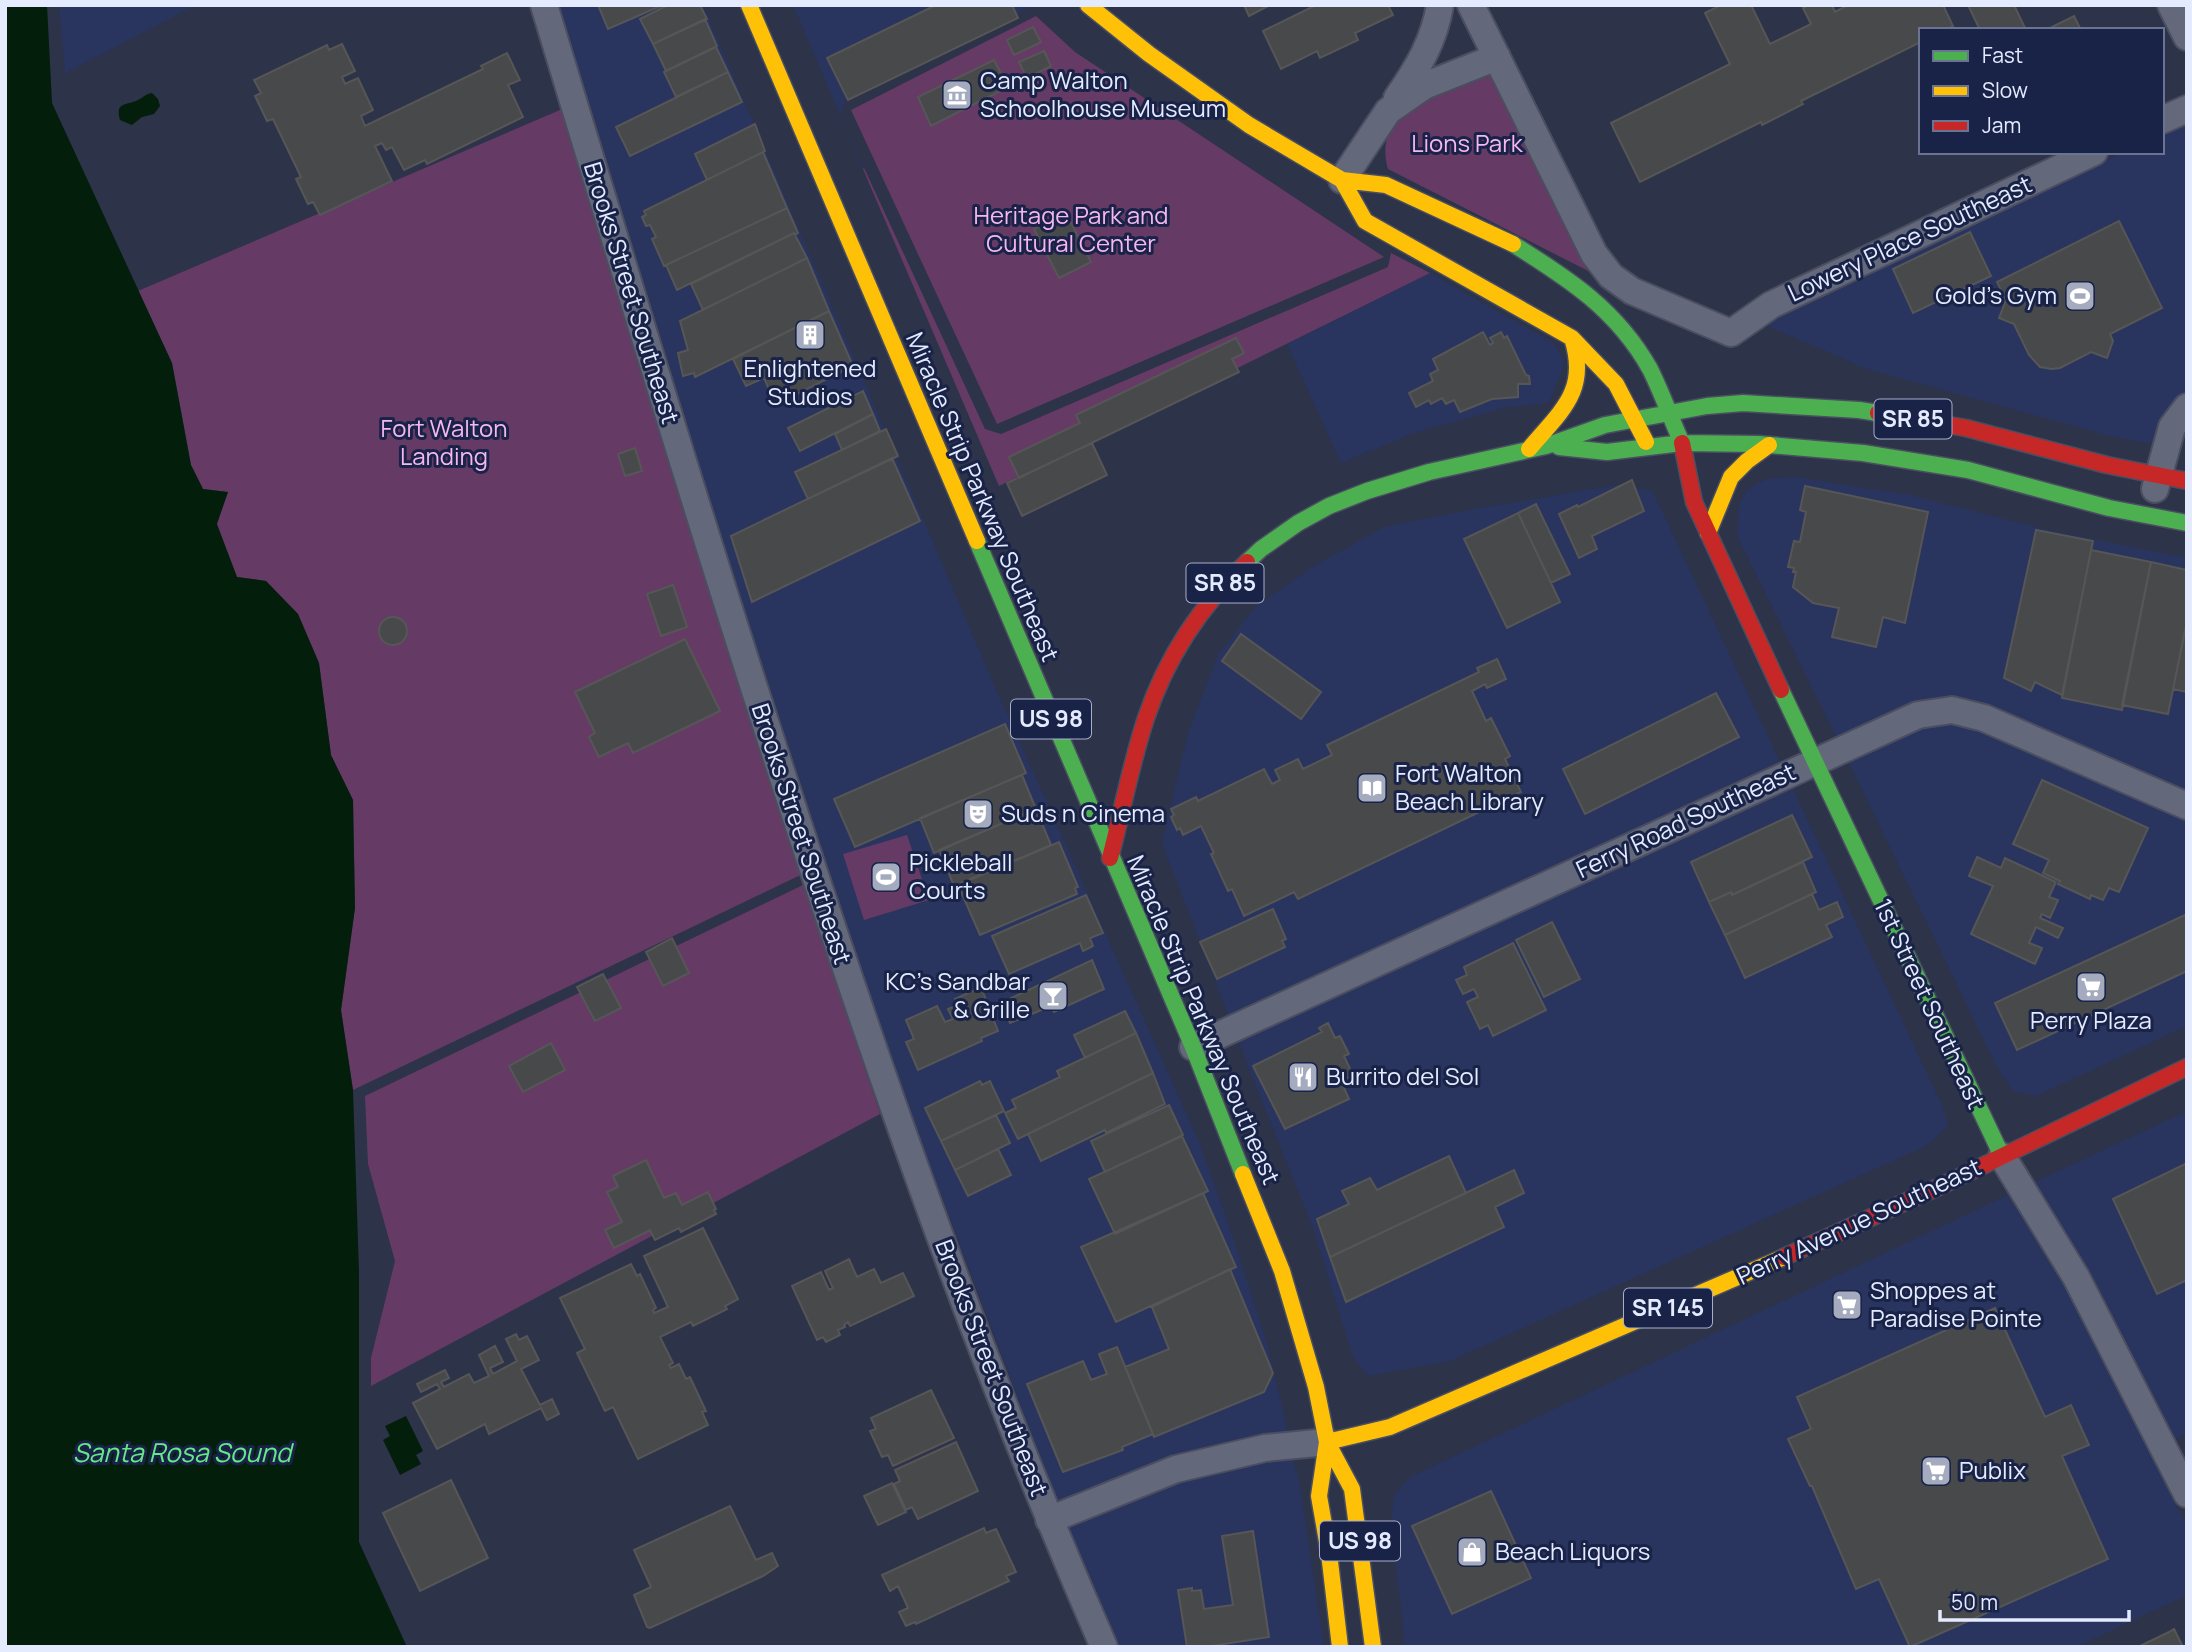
<svg xmlns="http://www.w3.org/2000/svg" width="2192" height="1652" font-family="Manrope,sans-serif">
<style>
.built{fill:#29355f}
.green{fill:#653b66}
.water{fill:#041e0c}
.building{fill:#48494a;stroke:#565657;stroke-width:2}
.lines{fill:none;stroke-linecap:round;stroke-linejoin:round}
.street-casing{stroke:#4a4e60;stroke-width:30}
.fast-casing{stroke:#4a4e60;stroke-width:19}
.slow-casing{stroke:#4a4e60;stroke-width:19}
.jam-casing{stroke:#4a4e60;stroke-width:19}
.street{stroke:#63697b;stroke-width:26}
.fast{stroke:#4caf50;stroke-width:16}
.slow{stroke:#ffc107;stroke-width:16}
.jam{stroke:#c62828;stroke-width:16}
.labels{text-anchor:middle;stroke-width:6;stroke-linejoin:round;paint-order:stroke}
.shield{fill:#192348;stroke:#a7afc8;stroke-width:2}
.shield-label{font-size:23px;font-weight:bold;fill:#e4ebff}
.poi-label{font-size:24px;fill:#e4ebff;stroke:#192348;text-anchor:start}
.park-label{font-size:24px;fill:#f6b6f0;stroke:#192348}
.street-label{font-size:24px;fill:#e4ebff;stroke:#192348}
.water-label{font-size:26px;font-style:italic;fill:#66e888;stroke:#192348}
</style>
<rect width="100%" height="100%" fill="#2d3349"/>
<!-- built -->
<path class="built" d="M59 5H196L65 73Z
M559 5H703L995 687 1199 1142 1233 1237 1268 1347 1288 1433 1058 1503 922 1145 861 969 726 554Z
M793 5H1036L1037 7 1031 6 846 100 840 115 864 168 863 169Z
M2187 122V391L2174 401 2160 421 2152 444 2110 436 1867 369 1765 325 1777 316 2124 152H2162V134Z
M1430 273 1554 343 1565 363 1549 403 1504 408 1414 433 1341 463 1287 344Z
M1796 477 1910 495 2044 529 2187 558V791L1991 706 1957 698 1913 703 1837 738 1737 536 1739 505 1748 489 1766 479Z
M1622 484 1653 492 1781 764 1229 1017 1162 843 1188 733 1218 655 1256 606 1314 566 1384 527 1463 511Z
M1950 724 1978 730 2187 821V1026L2036 1096 2012 1091 1997 1067 1848 761 1921 728Z
M1792 787 1943 1107 1948 1126 1926 1146 1450 1361 1368 1376 1353 1357 1314 1231 1238 1041Z
M2187 1111V1433L2175 1439 2089 1270 2035 1182Z
M2008 1195 2063 1284 2187 1526V1595L2076 1647H1405L1391 1522 1394 1495 1410 1477Z
M1293 1459 1300 1486 1324 1647H1120L1068 1526 1179 1482 1266 1461Z"/>
<!-- green -->
<path class="green" d="M1036 16 1075 52 1384 257 997 424 851 110Z
M1493 74 1602 278 1388 169C1370 108 1450 89 1493 74Z
M574 104 813 869 353 1090 341 1010 355 908 353 800 331 755 319 663 298 614 266 581 237 577 216 524 228 492 203 489 191 465 172 363 138 291Z
M864 168 985 429 1001 434 1388 267 1391 253 1430 273 999 486 863 169Z
M907 835 929 900 864 920 843 854Z
M803 885 880 1114 371 1386V1358L395 1261 368 1164 365 1096Z"/>
<!-- water -->
<path class="water" d="M5 5H47L52 103 172 363 191 465 203 489 228 492 217 524 237 577 266 581 298 614 319 663 331 755 353 800 355 908 341 1010 353 1090 359 1272V1542L407 1647H5Z
M152 93 158 99 160 106 154 114 142 117 132 125 120 120C115 103 125 105 136 101 143 98 145 94 152 93Z
M406 1416 423 1451 416 1455 421 1464 400 1475 383 1440 390 1436 385 1426Z"/>
<!-- building -->
<path class="building" d="M598 5H663L608 29Z
M668 5H700L707 19 653 44 640 19Z
M936 5H1012L1018 18 848 100 827 58Z
M1244 5H1270L1249 16Z
M1316 5H1388L1393 15 1355 33 1358 40 1320 58 1317 51 1281 69 1263 31Z
M1721 5H1751L1770 44 1811 24 1803 8 1809 5H1832L1835 12 1848 5H1943L1953 26 1945 30H1921V42L1801 101 1803 104 1762 125 1761 122 1640 182 1611 123 1730 64 1705 13Z
M1968 5H2014L2026 30H1980Z
M2074 16 2081 30H2046Z
M705 19 717 46 666 71 653 44Z
M1033 27 1041 42 1014 55 1007 40Z
M342 44 355 71 342 77 345 84 358 78 373 110 361 116 365 126 483 69 481 66 507 53 520 80 508 85 523 117 427 164 425 160 404 170 392 147 386 150 382 143 375 146 392 181 320 215 313 202 308 204 296 179 301 177 273 119 267 121 255 96 261 93 254 80 327 45 329 50Z
M716 47 728 72 676 97 664 72Z
M1044 51 1051 66 1027 78 1019 62Z
M994 60 1008 87 931 126 918 97Z
M728 72 742 102 630 156 616 127Z
M755 124 765 151 707 180 695 154Z
M763 152 787 208 664 266 652 239 656 237 650 225 646 226 642 217 646 215 644 211Z
M787 208 798 233 795 235 794 233 677 290 666 265Z
M1066 213 1091 262 1059 278 1034 229Z
M2119 221 2162 308 2110 334 2113 341 2107 358 2091 352 2060 368 2052 369 2040 367 2029 355 2014 324 1999 318 2006 300 1997 282Z
M1970 232 1991 276 1913 313 1893 269Z
M794 233 807 258 703 310 691 284Z
M807 258 829 311 695 377 694 373 683 376 678 353 688 350 680 321Z
M829 311 853 366 791 397 787 389 772 396 764 378 746 386 733 359Z
M1483 332 1490 345 1493 343 1490 338 1501 332 1504 338 1507 336 1526 375 1529 376 1530 384H1518V397L1492 399 1460 412 1454 400 1446 404 1442 398 1431 404 1429 400 1416 407 1409 393 1433 381 1430 374 1438 370 1433 359Z
M1236 338 1244 353 1232 359 1239 372 1019 478 1009 457 1080 423 1076 415Z
M863 391 873 414 800 451 788 428Z
M873 414 880 431 842 450 835 434Z
M886 429 898 456 808 499 795 472Z
M1092 443 1107 475 1022 516 1007 483Z
M635 448 642 471 625 476 618 454Z
M892 458 920 521 752 602 731 536Z
M1632 480 1644 511 1592 536 1597 549 1579 558 1559 514 1577 505 1578 507Z
M1805 486 1928 512 1905 623 1883 617 1876 647 1832 637 1839 608 1813 603 1793 587 1796 572H1793L1794 568 1788 567 1794 541 1800 542 1806 512 1800 510Z
M1536 504 1570 574 1551 583 1518 513Z
M1518 513 1560 602 1507 628 1464 539Z
M2036 530 2093 541 2062 695 2035 682 2031 691 2004 678Z
M2091 550 2151 562 2122 710 2062 698Z
M2151 562 2187 570V621L2168 714 2122 705Z
M673 585 687 627 661 636 647 594Z
M379 631a14 14 0 1 1 28 0a14 14 0 1 1-28 0Z
M2187 621V692L2173 689Z
M1241 634 1321 692 1301 719 1222 661Z
M685 639 720 711 633 753 628 743 599 757 589 737 595 733 575 692Z
M1497 659 1506 679 1487 688 1485 684 1472 691 1486 721 1491 718 1510 756 1505 759 1521 792 1298 899 1294 892 1244 916 1232 889 1228 891 1211 854 1214 853 1201 826 1183 835 1180 828 1177 830 1171 817 1174 815 1171 809 1196 797 1198 801 1264 769 1272 784 1280 780 1275 770 1298 759 1303 769 1332 755 1327 745 1479 672 1477 668Z
M1716 693 1739 737 1585 814 1563 769Z
M1005 724 1026 773 855 847 834 799Z
M1022 775 1036 809 934 853 920 818Z
M2042 780 2148 828 2119 892 2109 888 2103 900 2091 895 2090 899 2058 884 2060 881 2043 873 2049 860 2013 844Z
M1036 809 1051 845 954 886 939 850Z
M1792 815 1812 857 1732 895 1731 892 1709 902 1691 862Z
M1059 842 1078 887 1075 888 1077 894 980 935 958 885Z
M1977 857 2001 868 2005 858 2056 882 2049 897 2058 900 2050 918 2042 914 2040 918 2063 928 2058 938 2036 927 2029 943 2042 948 2035 964 1971 934 1993 886 1969 876Z
M1803 862 1816 892 1725 935 1709 902 1731 892 1732 895Z
M1812 894 1819 910 1837 902 1843 917 1826 925 1832 937 1745 978 1725 935Z
M1086 895 1103 933 1090 938 1093 946 1083 951 1080 943 1009 974 992 936Z
M1273 909 1286 939 1282 941 1285 947 1217 979 1200 942Z
M2187 914V971L2017 1050 1995 1003Z
M1552 922 1580 979 1544 997 1516 940Z
M672 938 689 973 663 986 646 952Z
M1513 943 1546 1010 1493 1036 1488 1025 1480 1029 1467 1002 1478 997 1474 989 1463 994 1456 980 1467 975 1464 967Z
M1092 960 1104 989 1054 1012 1051 1006 1010 1023 1001 1003Z
M603 974 621 1008 595 1021 577 987Z
M981 987 998 1031 981 1038 982 1041 918 1070 906 1042 914 1039 906 1020 937 1006 945 1022 953 1019 948 1009 958 1005 955 999Z
M1125 1011 1136 1033 1085 1058 1074 1035Z
M1328 1023 1335 1038 1340 1036 1349 1054 1344 1056 1353 1075 1341 1081 1349 1099 1285 1129 1253 1066 1322 1032 1319 1028Z
M1136 1033 1153 1073 1018 1139 1005 1113 1016 1108 1012 1100 1060 1077 1057 1071Z
M551 1043 565 1070 523 1092 509 1066Z
M1153 1073 1165 1104 1106 1133 1105 1130 1041 1161 1028 1134Z
M980 1081 982 1085 990 1081 1004 1111 941 1141 925 1108Z
M1169 1105 1183 1135 1105 1172 1091 1141Z
M996 1115 1010 1143 955 1170 941 1141Z
M1182 1136 1208 1191 1115 1234 1089 1179Z
M998 1149 1011 1175 968 1196 955 1170Z
M1449 1156 1466 1193 1330 1257 1317 1219 1349 1204 1342 1191 1370 1178 1377 1190Z
M646 1160 664 1198 676 1193 682 1205 708 1192 716 1209 714 1210 716 1214 681 1232 679 1228 655 1240 650 1230 614 1248 605 1230 622 1222 607 1192 618 1187 613 1176Z
M2187 1163V1280L2157 1294 2113 1199Z
M1514 1170 1524 1193 1495 1207 1504 1227 1346 1302 1330 1257Z
M1203 1193 1236 1267 1116 1322 1081 1247Z
M703 1228 738 1299 725 1306 727 1309 693 1326 691 1322 660 1337 673 1363 669 1365 671 1368 679 1364 686 1379 690 1377 706 1411 702 1412 708 1425 638 1459 613 1407 605 1411 577 1353 585 1349 560 1298 631 1264 637 1276 640 1274 656 1308 653 1310 654 1313 668 1307 644 1256Z
M849 1259 857 1277 874 1269 881 1283 903 1273 914 1296 850 1326 848 1322 844 1325 845 1327 838 1330 840 1335 826 1342 823 1337 817 1340 792 1286 821 1272 829 1290 833 1288 825 1271Z
M1230 1269 1273 1373 1264 1392 1154 1437 1125 1367 1169 1349 1152 1307Z
M1995 1308 2045 1417 2071 1405 2089 1445 2062 1456 2108 1559 1910 1647 1879 1579 1856 1589 1812 1486H1810L1788 1439 1811 1429 1797 1397Z
M516 1334 519 1340 527 1336 539 1360 521 1369 540 1405 552 1399 559 1414 547 1420 541 1408 489 1434 485 1424 437 1449 413 1403 440 1389 437 1384 421 1392 417 1384 445 1370 449 1378 441 1382 444 1387 469 1374 474 1383 489 1376 479 1355 495 1346 503 1362 490 1368 493 1374 517 1361 506 1339Z
M1117 1347 1153 1434 1122 1447 1123 1450 1063 1472 1027 1384 1083 1361 1091 1380 1107 1374 1099 1354Z
M931 1390 954 1438 893 1466 888 1455 882 1457 870 1431 876 1429 871 1418Z
M956 1442 978 1491 918 1519 912 1507 906 1510 894 1484 900 1481 895 1470Z
M451 1480 488 1558 420 1591 383 1513Z
M892 1483 906 1512 878 1525 864 1496Z
M1491 1491 1531 1578 1452 1614 1412 1526Z
M730 1506 756 1560 772 1553 778 1566 763 1576 650 1628 647 1627 634 1595 651 1587 634 1550Z
M984 1528 986 1533 996 1529 1016 1572 1006 1576 1009 1581 916 1624 915 1622 906 1626 899 1612 908 1608 898 1586 890 1591 882 1575Z
M1253 1531 1269 1637 1205 1647H1187L1178 1590 1192 1588V1591L1201 1590 1204 1609 1233 1605 1222 1536Z
M2174 1629 2183 1647 2140 1646 2169 1632Z"/>
<g class="lines">
<!-- street casing -->
<g class="street-casing">
<path id="street" d="M544 5C631 292 717 579 811 863 898 1128 992 1391 1104 1647
M1471 5 1594 254 1611 276 1632 291 1731 333 1771 305 2094 152
M2171 5 2187 37
M1397 98C1418 68 1434 41 1440 5
M2162 120 2187 109
M1342 180 1388 111 1424 86 1497 57
M2155 489 2172 427 2187 407
M1193 1047 1918 715 1952 710 1984 718 2187 806
M2002 1156 2076 1277 2187 1494
M1049 1520 1176 1469 1265 1448 1327 1442"/>
</g>
<!-- fast casing -->
<g class="fast-casing">
<path id="fast" d="M1513 244C1569 279 1617 310 1650 369 1662 393 1671 419 1682 443
M1559 447 1607 452 1682 443 1758 444 1863 453 1968 470 2109 508 2187 523
M977 541 1193 1047 1243 1174
M1247 562 1261 549 1298 523 1329 506 1367 491 1429 472 1546 446 1605 425 1707 406 1743 403 1859 410 1878 413
M1781 690 2002 1156"/>
</g>
<!-- slow casing -->
<g class="slow-casing">
<path id="slow" d="M749 5 977 541
M1088 5 1149 54 1249 125 1342 180 1386 185 1513 244
M1342 180 1365 221 1572 338 1616 384 1646 442
M1529 449C1561 411 1589 391 1572 338
M1708 533 1731 477 1747 461 1769 445
M1243 1174 1282 1271 1316 1387 1327 1442 1352 1489 1373 1647
M1327 1442 1390 1427 1784 1257
M1327 1442 1319 1496 1329 1553 1340 1647"/>
</g>
<!-- jam casing -->
<g class="jam-casing">
<path id="jam" d="M1878 413 1966 428 2107 465 2187 481
M1682 443 1694 502 1781 690
M1110 858C1122 812 1131 763 1146 718 1166 659 1201 605 1247 562
M1784 1257 1945 1184 2187 1067"/>
</g>
<!-- street -->
<use href="#street" class="street"/>
<!-- fast -->
<use href="#fast" class="fast"/>
<!-- slow -->
<use href="#slow" class="slow"/>
<!-- jam -->
<use href="#jam" class="jam"/>
</g>
<!-- icons -->
<defs>
<g id="museum-square" transform="scale(1.575)"><rect x="-9" y="-9" width="18" height="18" rx="4" fill="#a4abbf" stroke="#192348"/><path d="M0-6L6-3V-2H-6V-3ZM-5-1h2V3h-2ZM-1-1h2V3h-2ZM3-1h2V3H3ZM-6 4H6V6H-6Z" fill="#fff"/></g>
<g id="stadium-square" transform="scale(1.575)"><rect x="-9" y="-9" width="18" height="18" rx="4" fill="#a4abbf" stroke="#192348"/><path d="M0-5a6.5 5 0 1 0 0 10a6.5 5 0 1 0 0-10ZM-3.5-1.8h7v3.6h-7Z" fill="#fff"/></g>
<g id="building-square" transform="scale(1.575)"><rect x="-9" y="-9" width="18" height="18" rx="4" fill="#a4abbf" stroke="#192348"/><path d="M-4-6H4V6H1V3H-1V6H-4ZM-2.5-4.3h1.7v1.8h-1.7ZM.8-4.3h1.7v1.8H.8ZM-2.5-1h1.7V.8h-1.7ZM.8-1h1.7V.8H.8Z" fill="#fff"/></g>
<g id="library-square" transform="scale(1.575)"><rect x="-9" y="-9" width="18" height="18" rx="4" fill="#a4abbf" stroke="#192348"/><path d="M-6-4Q-3-5.5-.7-3.5V5Q-3 3-6 4ZM6-4Q3-5.5 .7-3.5V5Q3 3 6 4Z" fill="#fff"/></g>
<g id="theatre-square" transform="scale(1.575)"><rect x="-9" y="-9" width="18" height="18" rx="4" fill="#a4abbf" stroke="#192348"/><path d="M-5-5.5Q0-4 5-5.5V0Q5 5 0 6Q-5 5-5 0ZM-3.3-2.5H-1v1.5H-3.3ZM1-2.5H3.3v1.5H1ZM-2.8 1Q0 5.5 2.8 1Z" fill="#fff"/></g>
<g id="supermarket-square" transform="scale(1.575)"><rect x="-9" y="-9" width="18" height="18" rx="4" fill="#a4abbf" stroke="#192348"/><path d="M-6-5.5h2.5l.6 2H6L4.5 2H-2.5L-4.4-4H-6ZM-1.5 3.2a1.3 1.3 0 1 0 .1 0ZM3 3.2a1.3 1.3 0 1 0 .1 0Z" fill="#fff"/></g>
<g id="bar-square" transform="scale(1.575)"><rect x="-9" y="-9" width="18" height="18" rx="4" fill="#a4abbf" stroke="#192348"/><path d="M-6-5H6L.8 .8V4.5H3.5V6h-7V4.5H-.8V.8Z" fill="#fff"/></g>
<g id="restaurant-square" transform="scale(1.575)"><rect x="-9" y="-9" width="18" height="18" rx="4" fill="#a4abbf" stroke="#192348"/><path d="M-5-6h1v4h1v-4h1v4h1v-4h1v5L-1.5 .5V6h-2V.5L-5-1ZM5-6V6H3V1.5H1.5Q1.5-4 5-6Z" fill="#fff"/></g>
<g id="shop-square" transform="scale(1.575)"><rect x="-9" y="-9" width="18" height="18" rx="4" fill="#a4abbf" stroke="#192348"/><path d="M-5-2.5h2.3a2.7 3.5 0 0 1 5.4 0H5L5.5 6h-11ZM-1.5-2.5h3a1.5 2.3 0 0 0-3 0Z" fill="#fff"/></g>
</defs>
<g fill-rule="evenodd">
<use href="#museum-square" x="957" y="95"/>
<use href="#stadium-square" x="2080" y="296"/>
<use href="#building-square" x="810" y="335"/>
<use href="#library-square" x="1372" y="788"/>
<use href="#theatre-square" x="978" y="814"/>
<use href="#stadium-square" x="886" y="877"/>
<use href="#supermarket-square" x="2091" y="987"/>
<use href="#bar-square" x="1053" y="996"/>
<use href="#restaurant-square" x="1303" y="1077"/>
<use href="#supermarket-square" x="1847" y="1305"/>
<use href="#supermarket-square" x="1936" y="1471"/>
<use href="#shop-square" x="1472" y="1552"/>
</g>
<g class="labels">
<!-- shield labels -->
<g class="shield">
<rect x="1874.5" y="399.5" width="77" height="39" rx="5"/>
<rect x="1186.5" y="563.5" width="77" height="39" rx="5"/>
<rect x="1011" y="699.5" width="80" height="39" rx="5"/>
<rect x="1624" y="1288.5" width="88" height="39" rx="5"/>
<rect x="1320" y="1521.5" width="80" height="39" rx="5"/>
</g>
<g class="shield-label">
<text x="1913" y="427">SR 85</text>
<text x="1225" y="591">SR 85</text>
<text x="1051" y="727">US 98</text>
<text x="1668" y="1316">SR 145</text>
<text x="1360" y="1549">US 98</text>
</g>
<!-- poi labels -->
<g class="poi-label">
<text x="980" y="89">Camp Walton<tspan x="980" dy="28">Schoolhouse Museum</tspan></text>
<text x="2057" y="304" text-anchor="end">Gold's Gym</text>
<text x="810" y="377" text-anchor="middle">Enlightened<tspan x="810" dy="28">Studios</tspan></text>
<text x="1395" y="782">Fort Walton<tspan x="1395" dy="28">Beach Library</tspan></text>
<text x="1001" y="822">Suds n Cinema</text>
<text x="909" y="871">Pickleball<tspan x="909" dy="28">Courts</tspan></text>
<text x="1030" y="990" text-anchor="end">KC's Sandbar<tspan x="1030" dy="28">&amp; Grille</tspan></text>
<text x="2091" y="1029" text-anchor="middle">Perry Plaza</text>
<text x="1326" y="1085">Burrito del Sol</text>
<text x="1870" y="1299">Shoppes at<tspan x="1870" dy="28">Paradise Pointe</tspan></text>
<text x="1959" y="1479">Publix</text>
<text x="1495" y="1560">Beach Liquors</text>
</g>
<!-- park labels -->
<g class="park-label">
<text x="1467" y="152">Lions Park</text>
<text x="1071" y="224">Heritage Park and<tspan x="1071" dy="28">Cultural Center</tspan></text>
<text x="444" y="437">Fort Walton<tspan x="444" dy="28">Landing</tspan></text>
</g>
<!-- street labels -->
<g class="street-label">
<text transform="translate(1910 239) rotate(-25)" y="8">Lowery Place Southeast</text>
<text transform="translate(631 293) rotate(73)" y="8">Brooks Street Southeast</text>
<text transform="translate(982 497) rotate(67)" y="8">Miracle Strip Parkway Southeast</text>
<text transform="translate(1686 821) rotate(-25)" y="8">Ferry Road Southeast</text>
<text transform="translate(801 834) rotate(72)" y="8">Brooks Street Southeast</text>
<text transform="translate(1929 1004) rotate(65)" y="8">1st Street Southeast</text>
<text transform="translate(1203 1020) rotate(67)" y="8">Miracle Strip Parkway Southeast</text>
<text transform="translate(1859 1222) rotate(-25)" y="8">Perry Avenue Southeast</text>
<text transform="translate(991 1368) rotate(69)" y="8">Brooks Street Southeast</text>
</g>
<!-- water labels -->
<g class="water-label">
<text x="182" y="1462">Santa Rosa Sound</text>
</g>
</g>
<!-- border -->
<rect width="2192" height="1652" fill="none" stroke="#e4ebff" stroke-width="14"/>
<!-- legend -->
<rect x="1919" y="28" width="245" height="126" fill="#192348" stroke="#6a7391" stroke-width="2"/>
<rect x="1933" y="51" width="35" height="10" fill="#4caf50" stroke="#6a7391" stroke-width="2"/>
<text x="1982" y="63" font-size="21" fill="#e4ebff">Fast</text>
<rect x="1933" y="86" width="35" height="10" fill="#ffc107" stroke="#6a7391" stroke-width="2"/>
<text x="1982" y="98" font-size="21" fill="#e4ebff">Slow</text>
<rect x="1933" y="121" width="35" height="10" fill="#c62828" stroke="#6a7391" stroke-width="2"/>
<text x="1982" y="133" font-size="21" fill="#e4ebff">Jam</text>
<!-- scale -->
<path d="M1940 1610v10h189v-10" fill="none" stroke="#e4ebff" stroke-width="3.5"/>
<text x="1951" y="1610" font-size="21" fill="#e4ebff" stroke="#192348" stroke-width="5" paint-order="stroke">50 m</text>
</svg>
